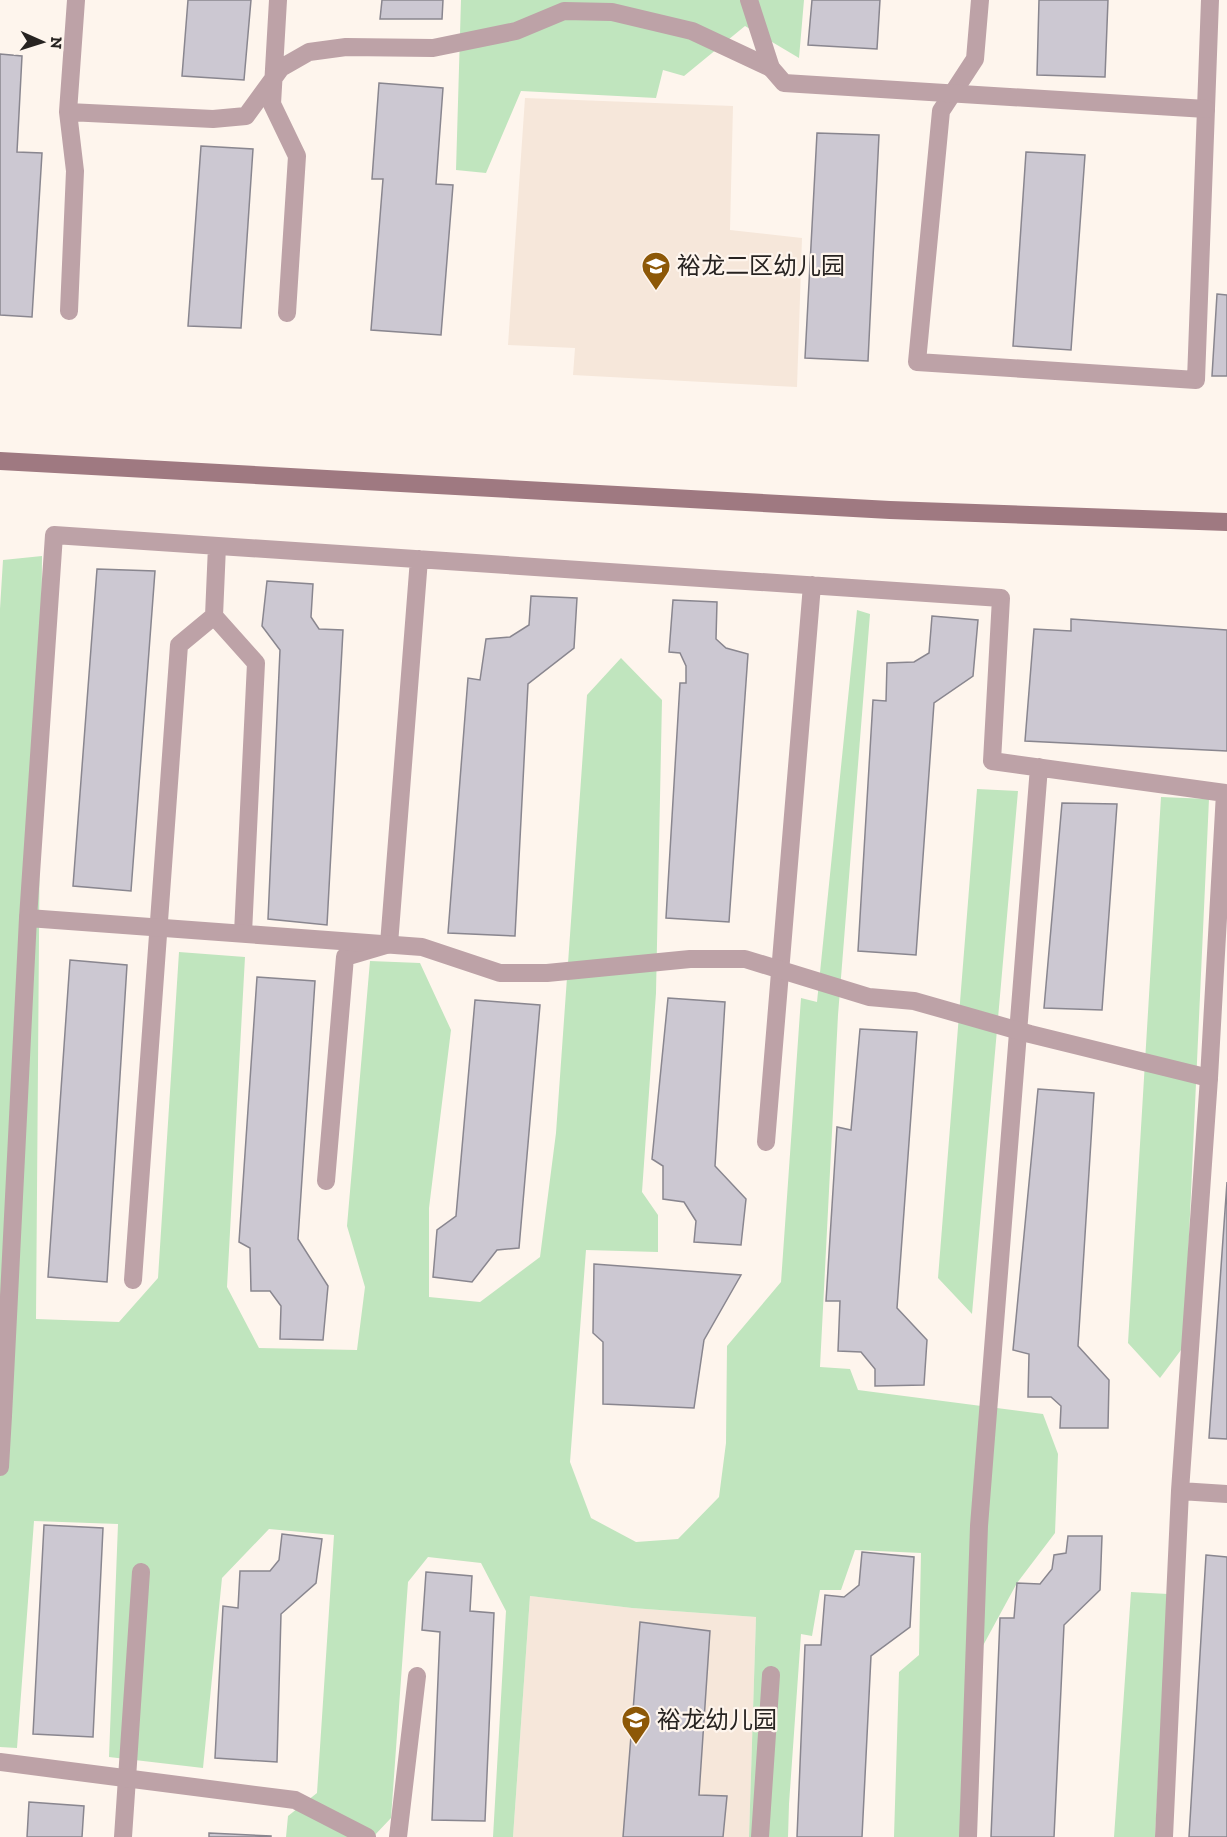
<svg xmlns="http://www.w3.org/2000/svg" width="1227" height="1837" font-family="'Zilla Slab','Noto Sans SC',serif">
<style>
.built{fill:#f6e7da}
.garden{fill:#c0e5be}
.building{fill:#ccc8d2;stroke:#89868f;stroke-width:1.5}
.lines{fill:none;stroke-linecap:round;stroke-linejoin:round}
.lane{stroke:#bda2a7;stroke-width:18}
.street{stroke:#bda2a7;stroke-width:18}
.secondary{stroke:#9f7981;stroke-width:18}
.labels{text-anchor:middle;stroke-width:4.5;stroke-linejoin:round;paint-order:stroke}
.poi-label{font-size:24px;fill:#272321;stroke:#fef5ed;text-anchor:start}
</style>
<rect width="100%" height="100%" fill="#fef5ed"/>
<!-- built -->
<path class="built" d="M525 98 733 106 730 230 802 238 797 387 573 375 575 348 508 345Z
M530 1596 632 1608 756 1617 749 1837H513Z"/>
<!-- garden -->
<path class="garden" d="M461 0H804L799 58 745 26 684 76 663 70 656 98 521 91 486 173 456 170Z
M42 556 36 1319 119 1322 158 1278 179 952 245 957 227 1287 259 1348 357 1350 365 1287 347 1226 370 961 420 963 451 1030 429 1208V1297L480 1302 540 1257 556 1133 587 695 621 658 662 700 656 993 642 1192 658 1215V1252L586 1250 570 1462 591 1518 636 1542 678 1539 719 1497 726 1443 727 1346 781 1282 801 998 817 1002 857 610 870 614 838 1015 820 1367 850 1369 858 1390 1043 1414 1058 1454 1055 1533 1017 1583 973 1664 961 1837H894L899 1672 919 1655 921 1553 855 1550 841 1590H820L812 1636 801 1634 789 1804 788 1837H749L756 1617 632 1608 530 1596 513 1837H493L506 1611 481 1563 428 1557 408 1582 391 1818 373 1837H286L288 1816 317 1793 334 1535 269 1529 222 1578 203 1768 109 1757 118 1524 34 1521 17 1748 0 1747V609L3 560Z
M977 789 1018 791 972 1314 938 1278Z
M1161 797 1209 799 1184 1346 1160 1378 1128 1343Z
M1131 1592 1168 1594 1155 1837H1114Z"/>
<!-- building -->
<path class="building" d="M188 0H251L244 80 182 76Z
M382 0H443L442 19H380Z
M812 0H880L877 49 808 45Z
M1039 0H1108L1105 77 1037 75Z
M0 54 22 56 17 152 42 153 32 317 0 315Z
M379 83 443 88 436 184 453 185 441 335 371 330 383 179H372Z
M817 133 879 135 868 361 805 358Z
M201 146 253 149 241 328 188 326Z
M1026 152 1085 155 1071 350 1013 346Z
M1217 294 1227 295V376H1212Z
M97 569 155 571 131 891 73 886Z
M267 581 313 584 311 617 319 629 343 630 327 925 268 919 280 650 262 626Z
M531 596 577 598 574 648 528 684 515 936 448 933 468 678 480 680 486 639 510 637 529 625Z
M673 600 717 602 716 639 726 648 748 654 729 922 666 918 680 683H686V666L680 653 669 652Z
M932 616 978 620 973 676 934 703 916 955 858 951 873 700 886 701 887 663 914 662 929 653Z
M1071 619 1227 630V751L1025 741 1034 629 1071 631Z
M1062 803 1117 804 1102 1010 1044 1008Z
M70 960 127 965 107 1282 48 1277Z
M257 977 315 981 298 1239 328 1286 323 1340 280 1339 281 1306 270 1291H251L250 1248 239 1242Z
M668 998 725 1002 715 1166 746 1199 741 1245 694 1242 696 1221 684 1202 663 1199V1166L652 1159Z
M475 1000 540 1005 519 1248 497 1250 472 1282 433 1277 437 1230 456 1216Z
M860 1029 917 1032 897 1308 927 1340 924 1385 875 1386V1369L861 1352 838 1351 840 1301H826L837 1127 851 1130Z
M1038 1089 1094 1093 1078 1346 1109 1380 1108 1428H1060L1061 1406 1051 1397H1028L1029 1354 1013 1350Z
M1227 1182V1439L1209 1438Z
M594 1264 741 1275 704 1340 694 1408 603 1404V1342L593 1333Z
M44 1525 103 1528 93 1737 33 1734Z
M282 1534 322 1539 316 1583 281 1614 277 1762 215 1758 223 1606 238 1608 240 1571H270L279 1560Z
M1068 1536H1102L1100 1590 1064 1625 1054 1837H991L1000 1618H1014L1017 1583 1040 1584 1052 1569 1054 1555 1066 1553Z
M862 1552 914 1557 910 1627 871 1656 862 1837H797L805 1645H821L825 1595 844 1597 859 1585Z
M1206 1555 1227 1557V1837H1189Z
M426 1572 472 1576 470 1611 494 1613 485 1821 432 1820 440 1632 422 1630Z
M640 1622 710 1631 699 1795 727 1796 723 1837H623Z
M29 1802 84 1806 82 1837H27Z
M209 1833 271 1836V1837H209Z"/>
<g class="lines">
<!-- lane -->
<path class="lane" d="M76 0 68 112 213 119 246 116 281 68 309 52 346 47 433 48 516 31 564 11 612 12 692 31 771 68
M278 0 272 104 297 156 287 313
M980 0 975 59 941 111 917 362 1196 380 1210 0
M68 112 75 171 69 311
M217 546 214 616 256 663 243 933
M28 918 54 535 1001 598 992 761 1225 793 1209 1078
M766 1142 812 585
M326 1181 345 957 389 944 419 559
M133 1280 179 645 214 616
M123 1837 141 1572
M398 1837 417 1676
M760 1837 771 1675
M968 1837 979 1526 1039 767"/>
<!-- street -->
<path class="street" d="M749 0 771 68 784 83 1206 109
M0 1416H3L28 918 422 947 500 973H547L690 959H745L869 997 914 1001 1030 1034 1209 1078 1180 1491 1227 1494
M0 1467 3 1416
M0 1762 295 1800 367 1837
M1164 1837 1180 1491"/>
<!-- secondary -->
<path class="secondary" d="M0 461 890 510 1227 522"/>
</g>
<!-- icons -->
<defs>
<g id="school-pin" transform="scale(1.5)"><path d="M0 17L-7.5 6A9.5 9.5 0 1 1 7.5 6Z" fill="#8d5807" stroke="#fef5ed"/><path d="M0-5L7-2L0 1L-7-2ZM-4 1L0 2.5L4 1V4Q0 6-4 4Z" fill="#fff"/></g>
</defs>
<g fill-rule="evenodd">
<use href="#school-pin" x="656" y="266"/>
<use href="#school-pin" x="636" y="1720"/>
</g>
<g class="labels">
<!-- poi labels -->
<g class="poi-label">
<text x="677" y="274">裕龙二区幼儿园</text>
<text x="657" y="1728">裕龙幼儿园</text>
</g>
</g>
<!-- north arrow -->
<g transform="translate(42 42) rotate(93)" stroke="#fef5ed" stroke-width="4.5" paint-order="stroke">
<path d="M0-4.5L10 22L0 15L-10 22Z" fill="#272321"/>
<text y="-9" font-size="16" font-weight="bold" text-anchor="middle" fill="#272321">N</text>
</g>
</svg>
